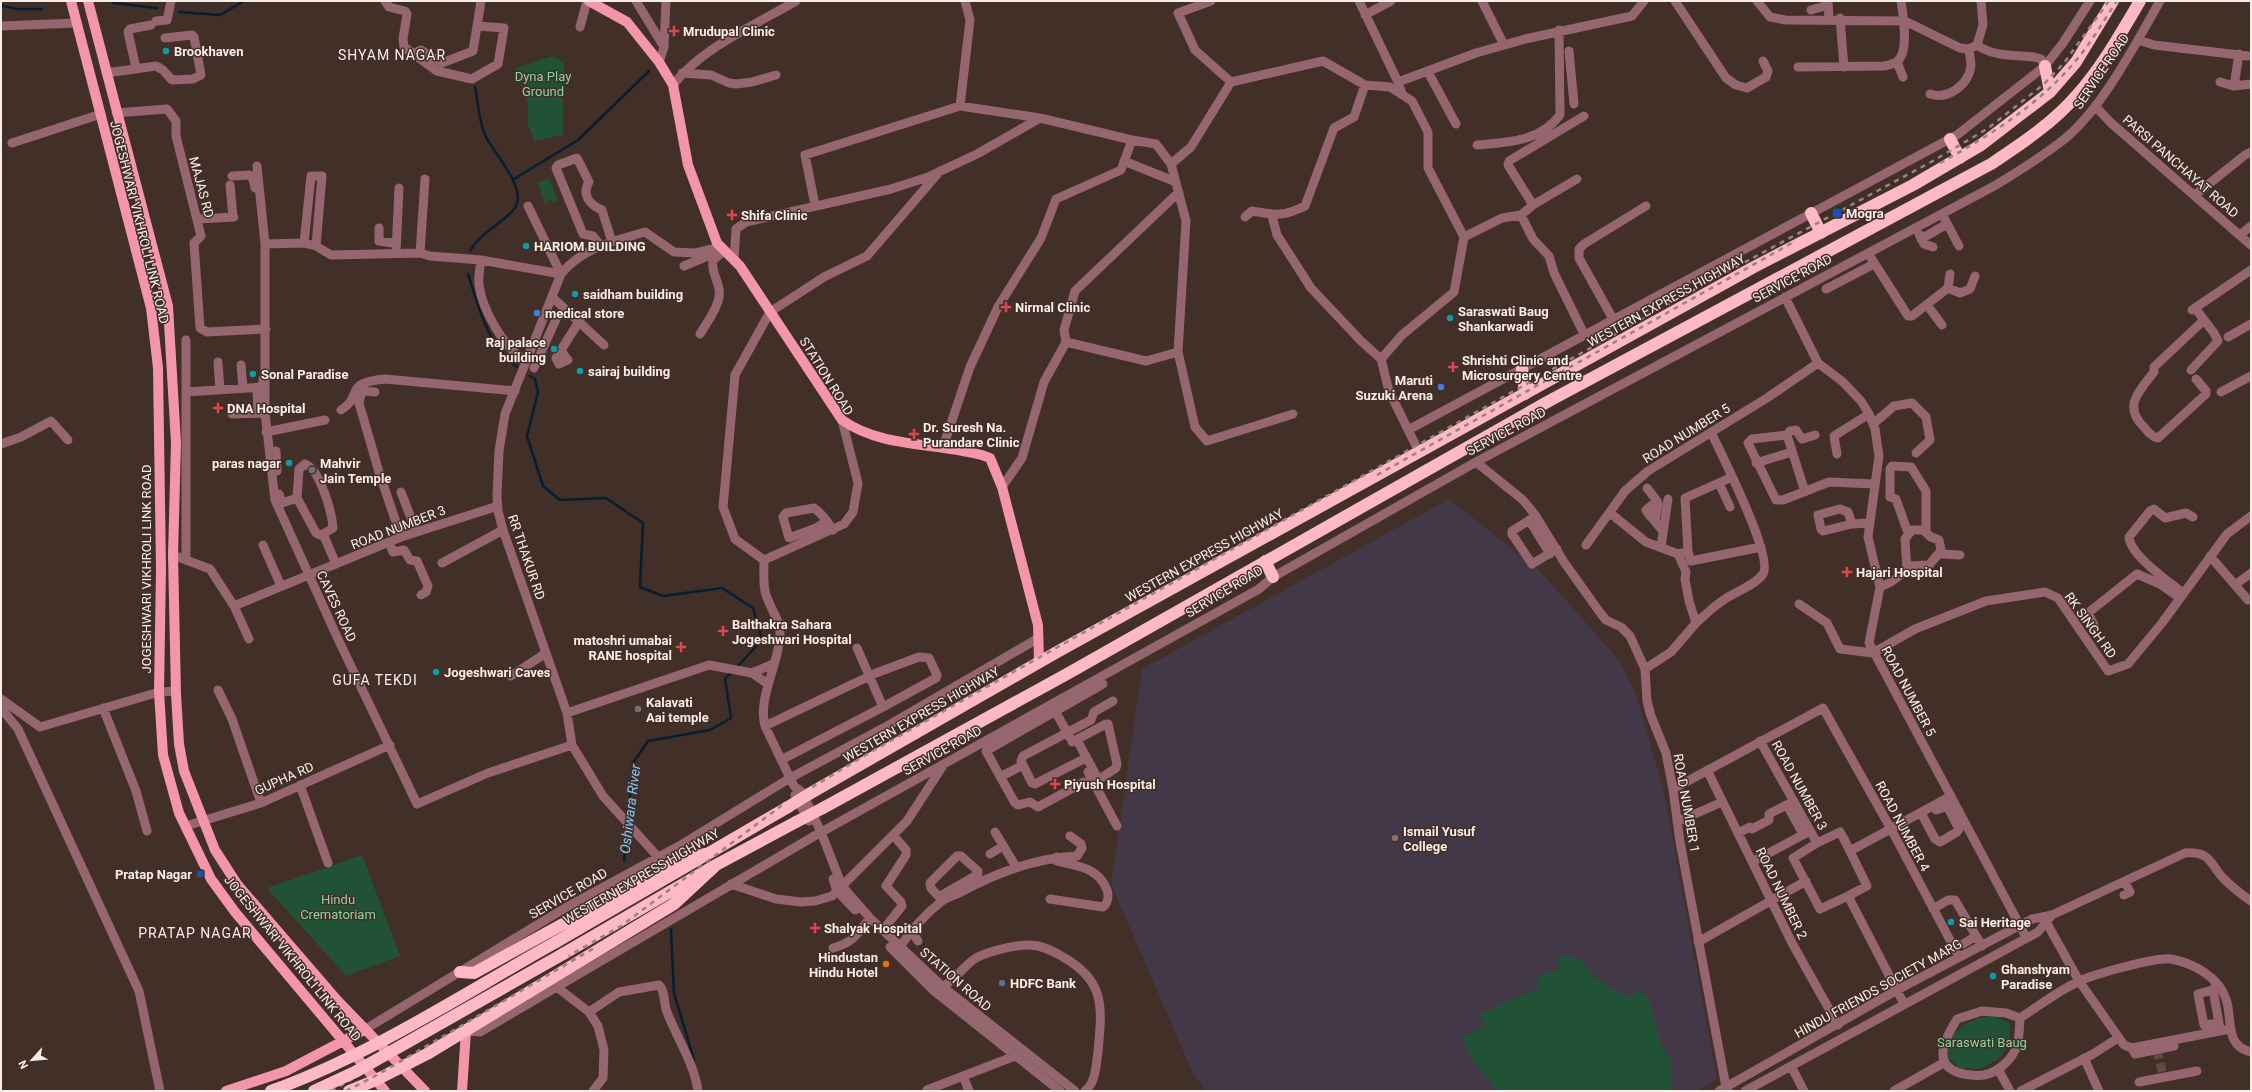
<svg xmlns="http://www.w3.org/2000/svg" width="2252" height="1092" font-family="Roboto,sans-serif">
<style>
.education{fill:#423847}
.green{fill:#225235}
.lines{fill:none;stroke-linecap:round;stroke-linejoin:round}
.stream{stroke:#061e2f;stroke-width:2.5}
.minor-tunnel{stroke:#5d4c44;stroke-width:9;stroke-dasharray:9 4.5;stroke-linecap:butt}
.minor{stroke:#95666f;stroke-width:9}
.major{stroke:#f496a9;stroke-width:10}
.highway{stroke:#feb9c5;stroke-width:12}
.rail{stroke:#95857e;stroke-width:2.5;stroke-dasharray:5 5;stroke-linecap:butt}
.highway-bridge{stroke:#feb9c5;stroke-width:12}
.health-dot{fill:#e0444e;stroke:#422f27;stroke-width:1.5}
.culture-dot{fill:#0f9aa8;stroke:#422f27;stroke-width:1.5}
.transit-dot{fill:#1a4fb4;stroke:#422f27;stroke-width:1.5}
.shop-dot{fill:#3f7fe0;stroke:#422f27;stroke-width:1.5}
.worship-dot{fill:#6b7280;stroke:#422f27;stroke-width:1.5}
.education-dot{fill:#8d6e63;stroke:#422f27;stroke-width:1.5}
.food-dot{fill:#e8710a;stroke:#422f27;stroke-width:1.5}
.service-dot{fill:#5c6f8a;stroke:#422f27;stroke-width:1.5}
.labels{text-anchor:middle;stroke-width:3;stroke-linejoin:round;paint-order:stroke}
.poi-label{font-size:13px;font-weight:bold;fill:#f9ede7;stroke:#422f27;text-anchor:start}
.street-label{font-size:13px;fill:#f9ede7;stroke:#422f27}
.park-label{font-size:13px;fill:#87d5a2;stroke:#422f27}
.neighbourhood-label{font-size:14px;letter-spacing:1px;fill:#f9ede7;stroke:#422f27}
.water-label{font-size:14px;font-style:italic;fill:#82c9ff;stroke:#422f27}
</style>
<rect width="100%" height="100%" fill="#422f27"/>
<!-- education -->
<path class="education" d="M1449 499 1539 570 1619 660 1636 694 1664 792 1717 1079 1697 1091H1207L1193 1074 1111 884 1142 669Z"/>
<!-- green -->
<path class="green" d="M553 56 564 63C565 87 562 110 563 135L534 141 528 124V106L516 68Z
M549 178 558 201 554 203 549 199 547 200 548 203 545 204 538 183Z
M362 855 400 956 346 976 267 888Z
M1566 955 1580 960 1594 977 1626 997 1639 991 1649 999 1661 1045 1672 1062 1671 1091H1498L1475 1064 1462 1037 1485 1026 1480 1015 1539 987 1538 976 1560 969 1556 959Z
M1994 1015 2010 1024V1043L1999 1058 1981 1069 1960 1068 1948 1058C1949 1053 1948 1046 1950 1042 1956 1025 1978 1017 1994 1015Z"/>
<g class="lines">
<!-- stream -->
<path class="stream" d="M113 3 157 8
M1 5 16 9H42
M179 12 220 15 244 1
M514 179 578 140 649 71
M470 251C481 231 509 220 516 206 526 186 493 153 485 135 479 122 478 102 475 87
M468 274C479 308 487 344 517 367
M530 376 535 379 538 392 527 436 543 486 560 500 606 498 643 523 640 587 663 596 722 588 753 608 762 640 737 667
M628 819 633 763 648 741 710 730 731 718 725 679 732 672
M624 861 627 826
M671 929 674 993 694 1060"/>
<!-- minor-tunnel -->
<path class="minor-tunnel" d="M2157 1050 2163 1075"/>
<!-- minor -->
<path class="minor" d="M385 1 389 7 405 11 407 14 403 39 404 47 437 71 472 79 498 64 504 28 478 26
M636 1 664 47
M965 1 970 20 960 106 1040 118 1132 140 1156 144 1171 164 1186 221 1178 352 1195 427 1207 441 1293 414
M1211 1 1178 13 1195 50 1231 82 1323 61 1365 85 1390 87 1412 101 1428 132V168L1464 237 1454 292 1402 335 1381 359 1389 391 1419 452
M1359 1 1398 82
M1482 1 1504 45
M1675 1 1726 78 1736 85 1747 88 1766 77 1768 71 1763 61
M1757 1 1770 17 1785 20 1905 21 1960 48 1969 49 1977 45
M1828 1 1829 19
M1811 10 1828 5
M1365 15 1391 1
M1840 18 1844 67
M156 21 167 20 171 1
M1 26 77 23
M580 27 587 1
M2138 40 2154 45 2248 56
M1977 45C1993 57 2015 55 2034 57L2041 59 2045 66
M1977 45 1983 25 1981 1
M1569 51 1574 104
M413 54 421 50 442 63 473 51 481 1
M659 62 664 47 666 1
M1897 62 1903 77
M1798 67 1884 66C1888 65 1893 64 1896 62 1910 54 1903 15 1901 1
M136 68 128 32 130 29 151 25
M1428 72 1456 124
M106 73 156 66 163 70 172 80 193 79 201 75 194 37 192 35 165 38
M682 73 711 75 729 83 736 84 752 82 776 75
M2220 82 2234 86 2251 84
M673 85C703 47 755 25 796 1
M2234 86 2239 54
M1402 94 1398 82 1476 53 1525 39 1632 16 1644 1
M1930 94C1948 100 1969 85 1971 65 1971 60 1969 54 1969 49
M2095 106 2110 122 2251 245
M116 113 167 109 176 121V136L201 236 194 243 200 328 207 332 266 329
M12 143 101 114
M1477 145C1508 142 1540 142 1560 115L1559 30
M1124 161 1176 182
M1171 164 1191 147 1231 82
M257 166 265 244V413L275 500 338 639 417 804 488 773 572 745
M232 176 250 175 253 179 255 188
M230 185 233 217
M2195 195 2245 155 2251 152
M815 205 805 155 960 106
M1533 205 1577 179
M528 206 561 274
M1942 214 1959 246
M1521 215 1533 205 1508 165 1509 161 1584 116
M1272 216 1277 235 1311 288 1361 341 1381 359
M1245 217 1252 211C1275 215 1283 217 1305 206L1334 128 1354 117 1365 85
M198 219 234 217
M379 228V241L393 243
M1919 234 1924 244 1933 247
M2240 235 2251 226
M1464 237 1502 218 1521 215 1533 239 1549 256 1554 273 1584 334
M1921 239 1947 224
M304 243 311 176H322L316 246
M265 244 304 243 316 246 331 255 420 253 430 256 481 260 561 274
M601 246 593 236 583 234 556 168 558 165 577 158 589 182C581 195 590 205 602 210L612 242
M396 252 399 188
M420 253 425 179
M1868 253 1908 316H1912L1948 288 1960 293 1970 289 1975 276
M481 260C480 268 478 277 479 285 482 309 505 351 527 361
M734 261 736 229 746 222 891 189 928 177 977 154 1040 118
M684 266 717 252
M1948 288 1950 274
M1826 289 1874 264
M552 297 604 345
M1785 297 1818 363 1843 382 1861 401 1869 414 1875 429 1879 456 1868 537 1880 587 1869 643 2026 937
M1927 305 1942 325
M2192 310 2251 270
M1613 319 1579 258V249L1584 244 1646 206
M700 334C707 322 722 303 719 289 717 278 711 271 713 260L724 251
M2228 337 2251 324
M1066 342 1146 361 1178 352
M561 351 568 360 559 364 556 358 580 320
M218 362 220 390
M241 365 243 388
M534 368 558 315
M2191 370 2218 341 2214 333 2195 308
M2196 379 2206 391V394L2158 438C2152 437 2148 432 2144 427 2122 406 2140 390 2154 372V367L2204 320
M257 391 258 413
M186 392 263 387V379
M375 392 365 391 361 394 359 403 379 472 401 537
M2221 392 2251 376
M341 410C364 396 342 383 385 379L515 391
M232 414 265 413
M842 420 858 483 853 512 844 524 764 560C764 570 763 581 765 591 768 606 780 618 780 634 780 662 757 698 765 726L790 778 794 786 802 792 821 832 842 886 870 918 943 987 1075 1091
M1873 424 1894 406 1912 403 1926 417 1930 440 1916 453
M1408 430 1957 135 2045 66 2063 43 2090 1
M266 432 325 420
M1787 435 1752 439 1748 443 1776 500H1783L1829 482 1874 484
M1 444 21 437 51 421 68 440
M943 447 970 367 998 307 1041 238 1056 199 1121 170 1132 140
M276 451 277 471
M1837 454 1834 436 1869 414
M1476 462 1523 500 1536 516 1564 562 1601 614 1606 620 1621 627 1630 636 1645 669 1647 701 1651 716 1666 753 1673 789 1680 842 1726 1087 1728 1091
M1756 463 1792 452
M1719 483 1730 507
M1002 487 1022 458 1044 382 1066 342 1064 330 1075 291 1179 192
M1647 488 1657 501
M401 492 416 531
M1805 492 1787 435 1790 431 1796 430 1802 439 1815 435
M279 494 282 503 297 498
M1610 513 1646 542 1678 554 1686 572 1685 579 1689 601 1696 623 1671 652 1645 669
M1536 516 1512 531V534L1532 564 1557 549
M1529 520 1550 554
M827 521 816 528 789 538 783 517 786 513 814 508C822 513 828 523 833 530
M1655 521 1658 504 1657 501 1646 510 1647 512 1663 531
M1852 524 1823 531 1821 529 1818 515 1840 509 1848 512 1852 524 1868 523
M1908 533 1896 499 1890 497V469L1892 466 1911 467 1926 491V531
M323 534 333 528C332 513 320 469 305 464L299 469 297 498 316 533 320 535 323 534 336 564
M389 542 393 552 404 550 410 560 417 561 428 586 426 592 421 595
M263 545 281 586
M1586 545 1625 491 1648 471 1767 398 1818 363
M1661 547 1668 499
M1688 552 1691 561 1761 547
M1678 554 1688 552 1685 498 1732 477
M173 555 210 569 234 606 401 537 498 506
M2210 556 2248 600
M186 560V340
M764 560 735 539 723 507 735 375 770 312 824 277 867 256 940 171
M442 563 503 530
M1908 566 1929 565 1940 552
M2235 585 2251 573
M1880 587 1891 582 1907 570 1905 539 1912 530H1923L1931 537 1939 540 1942 554 1960 555
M2183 593C2169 582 2130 555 2129 537L2150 511 2154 509 2165 518 2186 513 2193 517
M1799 604 1827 623 1840 649 1873 653 1915 629 1986 601 2045 592 2058 598 2108 671 2128 664 2162 623 2227 534 2251 516
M234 606 249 639
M1696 623C1705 615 1714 606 1725 599 1736 592 1755 585 1763 574 1774 557 1721 454 1711 432
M2094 625 2088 613 2137 574 2160 584 2180 598
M752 673 773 664
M511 676 546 653
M218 690 232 719 261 803
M1 699 40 727 159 692 176 691
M1053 707 1070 738
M1 708 18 729 139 991 160 1091
M103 708 136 791 147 831
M567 713 709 665 752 673 768 684
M765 726 876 673 919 657 929 658 937 675 936 678 883 707
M1760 741 1817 843 1793 858 1820 909 1848 896 1904 1004
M1072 742 1106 724H1108L1117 764 1116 768 1101 778 1097 777 1077 740
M781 760 883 707 857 648
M1082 760 1035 784 1032 783 1021 761 1023 756 1091 720 1094 712 1113 701
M1707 770 1792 943 1838 1025
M1088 772 1117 826
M1000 777 1023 765
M1084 782 1038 807 1030 802 1018 805 1015 803 986 751 1103 684
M300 785 328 863
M1673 789 1823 708 1891 829 1959 957
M795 795 809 821
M1787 805 1803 834
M1921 813 1935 839 1940 842 1957 832 1959 829 1947 806 1936 810
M1677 822 1722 802
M186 826 261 803 390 745
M995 832 1016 867
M1738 833 1750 827 1752 829 1769 820V814L1794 801
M1817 843 1840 832 1844 839 1867 886 1848 896
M1850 851 1951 796
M990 854 1003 846
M658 857 603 796 572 745 567 713 503 530 498 511 497 496 499 451 505 414 561 274C582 248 614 241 645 232L674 252 695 253 719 247
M1752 862 1810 831
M833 879 837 891 855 910
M731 884 776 899 801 902 815 901 832 896 907 821 944 764
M956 887 978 874V871L961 856H957L930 883 931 888 939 897 956 887 958 893
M2124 895 2130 892 2125 882
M1050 899 1103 907C1108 903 1109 896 1107 890 1098 867 1079 867 1057 861V857
M1933 909 1948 900H1955L1982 946
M2044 918 2079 981 2124 1045 2132 1048 2230 1029
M883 930 902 906 901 902 886 886 906 855V850L893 835
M912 932 918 941
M1698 942 1806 881
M1963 944 1976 936
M890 947 934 991 1060 1091
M833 948C855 942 857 933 870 918
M897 951C909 933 925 914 942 901 948 897 955 895 961 892 998 872 1035 858 1077 856L1082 848 1081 844 1070 836
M558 988 589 1012 598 1026 604 1050 603 1078 593 1091
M939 989C954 982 963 966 976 958 989 951 1015 945 1029 945 1042 945 1053 951 1063 957 1106 981 1102 1008 1098 1052 1096 1064 1096 1083 1085 1091
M2213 989 2220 1029
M1982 1011 2006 1013 2020 1018C2019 1030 2020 1044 2013 1054 2007 1064 1995 1073 1984 1075 1970 1077 1944 1073 1943 1056 1942 1044 1951 1029 1957 1019Z
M589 1012 619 992 659 985C666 992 663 1003 667 1012 677 1038 694 1063 698 1091
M2020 1018C2039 1006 2059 990 2080 981 2094 974 2157 957 2171 959 2193 963 2219 977 2226 999 2233 1019 2224 1046 2251 1052
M2219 1023 2204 1025 2198 994 2219 988
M364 1030 565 908 679 846 790 778 889 725 1037 639
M466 1031 480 1032 816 835 1259 589 1273 577 1476 462 1996 185C2020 170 2045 155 2067 137 2104 105 2136 43 2160 1
M2132 1048 2135 1054 2174 1046
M2084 1058 2099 1091
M1791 1066 1804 1091
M1998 1069 2010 1091
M963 1076 969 1091
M2139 1082 2197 1071
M927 1090 1015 1056
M1719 1091 1897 990 2032 919 2052 915 2185 853C2211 851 2209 863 2224 879 2232 887 2241 894 2251 901
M1745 1091 2038 932 2052 915
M1894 1091 1945 1062
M2021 1091 2093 1054 2118 1038"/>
<!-- major -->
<path class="major" d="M71 1 151 308 158 368 161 569 159 692 163 755 179 813 211 879 235 912 385 1091
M88 1 168 306 176 443 173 555 176 694 179 744 184 771 215 850 237 884 337 1000 425 1091
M589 1 627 22 659 62 673 85 688 165 717 243 740 266 842 420C878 445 921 443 963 451 972 453 981 454 990 458L1002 487 1038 625 1039 662
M226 1091 286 1071 364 1030
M462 1091 466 1031"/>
<!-- highway -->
<path class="highway" d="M2045 66 2050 92
M1950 139 1960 158
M1811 213 1821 233
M1522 368 1525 394
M1265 561 1273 577
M809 794 1057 652 1754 267 1913 185 1981 145 2050 92 2076 62 2113 1
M823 808 1067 674 1549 401 1991 164C2021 144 2053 123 2077 95 2102 67 2121 33 2140 1
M556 942 788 807
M563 954 716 865 796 822
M460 972 474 973 679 860 709 853
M349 1091 376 1080 427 1054 674 904 716 865"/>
<!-- rail -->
<path class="rail" d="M1940 163C1993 134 2048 99 2085 49 2096 34 2106 17 2117 1
M1377 475 1792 243
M331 1091 621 926 781 806 869 753 1708 282 1931 162 1987 129 2043 85 2064 63 2109 1
M346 1091 377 1075 596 947"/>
<!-- highway-bridge -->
<path class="highway-bridge" d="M788 807 809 794
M796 822 823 808
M271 1091C371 1055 463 994 556 942
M314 1091 355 1072 563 954"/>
</g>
<!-- markers -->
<g class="health-dot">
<path d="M672 25h4v4h4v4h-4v4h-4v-4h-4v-4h4z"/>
<path d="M730 209h4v4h4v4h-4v4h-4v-4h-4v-4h4z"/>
<path d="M1004 301h4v4h4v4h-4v4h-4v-4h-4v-4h4z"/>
<path d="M1451 361h4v4h4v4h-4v4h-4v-4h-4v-4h4z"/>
<path d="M216 402h4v4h4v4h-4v4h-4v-4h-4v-4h4z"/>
<path d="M912 428h4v4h4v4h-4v4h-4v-4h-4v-4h4z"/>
<path d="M1845 566h4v4h4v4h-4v4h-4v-4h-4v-4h4z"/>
<path d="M721 625h4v4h4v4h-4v4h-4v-4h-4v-4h4z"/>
<path d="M679 641h4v4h4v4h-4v4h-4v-4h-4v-4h4z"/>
<path d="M1053 778h4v4h4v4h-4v4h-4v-4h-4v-4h4z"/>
<path d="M813 922h4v4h4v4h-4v4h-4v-4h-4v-4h4z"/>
</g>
<g class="culture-dot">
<circle cx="166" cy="51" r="4"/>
<circle cx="526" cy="246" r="4"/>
<circle cx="575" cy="294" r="4"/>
<circle cx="1450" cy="318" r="4"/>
<circle cx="554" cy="349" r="4"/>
<circle cx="580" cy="371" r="4"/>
<circle cx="253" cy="374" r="4"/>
<circle cx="289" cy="463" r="4"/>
<circle cx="436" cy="672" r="4"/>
<circle cx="1951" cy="922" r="4"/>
<circle cx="1993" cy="976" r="4"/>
</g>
<g class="transit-dot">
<rect x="1832" y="208" width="10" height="10" rx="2"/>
<rect x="196" y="870" width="8" height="8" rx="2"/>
</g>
<g class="shop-dot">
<circle cx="537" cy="313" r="4"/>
<circle cx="1441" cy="387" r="4"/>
</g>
<g class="worship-dot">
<circle cx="312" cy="470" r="4"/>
<circle cx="638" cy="709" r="4"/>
</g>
<circle class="education-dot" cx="1395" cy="838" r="4"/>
<circle class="food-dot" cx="886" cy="964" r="4"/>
<circle class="service-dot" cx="1002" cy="983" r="4"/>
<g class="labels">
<!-- poi labels -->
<g class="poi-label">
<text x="683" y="36">Mrudupal Clinic</text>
<text x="174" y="56">Brookhaven</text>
<text x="1846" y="218">Mogra</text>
<text x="741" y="220">Shifa Clinic</text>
<text x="534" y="251">HARIOM BUILDING</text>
<text x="583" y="299">saidham building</text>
<text x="1015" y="312">Nirmal Clinic</text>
<text x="1458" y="316">Saraswati Baug<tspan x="1458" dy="15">Shankarwadi</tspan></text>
<text x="545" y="318">medical store</text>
<text x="546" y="347" text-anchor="end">Raj palace<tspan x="546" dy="15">building</tspan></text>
<text x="1462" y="365">Shrishti Clinic and<tspan x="1462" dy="15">Microsurgery Centre</tspan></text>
<text x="588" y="376">sairaj building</text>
<text x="261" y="379">Sonal Paradise</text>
<text x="1433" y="385" text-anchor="end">Maruti<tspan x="1433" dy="15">Suzuki Arena</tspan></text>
<text x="227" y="413">DNA Hospital</text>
<text x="923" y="432">Dr. Suresh Na.<tspan x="923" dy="15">Purandare Clinic</tspan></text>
<text x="281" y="468" text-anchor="end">paras nagar</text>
<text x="320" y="468">Mahvir<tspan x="320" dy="15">Jain Temple</tspan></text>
<text x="1856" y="577">Hajari Hospital</text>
<text x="732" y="629">Balthakra Sahara<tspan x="732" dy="15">Jogeshwari Hospital</tspan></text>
<text x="672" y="645" text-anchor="end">matoshri umabai<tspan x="672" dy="15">RANE hospital</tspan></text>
<text x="444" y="677">Jogeshwari Caves</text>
<text x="646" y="707">Kalavati<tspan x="646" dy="15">Aai temple</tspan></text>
<text x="1064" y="789">Piyush Hospital</text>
<text x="1403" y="836">Ismail Yusuf<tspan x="1403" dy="15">College</tspan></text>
<text x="192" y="879" text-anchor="end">Pratap Nagar</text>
<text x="1959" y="927">Sai Heritage</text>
<text x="824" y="933">Shalyak Hospital</text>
<text x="878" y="962" text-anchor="end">Hindustan<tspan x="878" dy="15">Hindu Hotel</tspan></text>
<text x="2001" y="974">Ghanshyam<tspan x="2001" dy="15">Paradise</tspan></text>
<text x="1010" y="988">HDFC Bank</text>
</g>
<!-- street labels -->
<g class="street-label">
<text transform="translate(2101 71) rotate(-56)" y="5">SERVICE ROAD</text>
<text transform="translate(2181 166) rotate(41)" y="5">PARSI PANCHAYAT ROAD</text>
<text transform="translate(202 187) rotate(75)" y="5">MAJAS RD</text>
<text transform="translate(140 222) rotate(76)" y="5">JOGESHWARI VIKHROLI LINK ROAD</text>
<text transform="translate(1792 278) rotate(-28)" y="5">SERVICE ROAD</text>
<text transform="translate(1666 300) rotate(-29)" y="5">WESTERN EXPRESS HIGHWAY</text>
<text transform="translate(827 376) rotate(58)" y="5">STATION ROAD</text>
<text transform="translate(1506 431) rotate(-28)" y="5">SERVICE ROAD</text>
<text transform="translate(1686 433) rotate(-32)" y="5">ROAD NUMBER 5</text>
<text transform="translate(398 527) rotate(-21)" y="5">ROAD NUMBER 3</text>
<text transform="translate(1204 555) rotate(-29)" y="5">WESTERN EXPRESS HIGHWAY</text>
<text transform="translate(527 557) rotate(71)" y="5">RR THAKUR RD</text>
<text transform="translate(146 569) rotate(-90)" y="5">JOGESHWARI VIKHROLI LINK ROAD</text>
<text transform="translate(1224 591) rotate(-31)" y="5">SERVICE ROAD</text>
<text transform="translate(337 606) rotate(65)" y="5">CAVES ROAD</text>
<text transform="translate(2091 625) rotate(54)" y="5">RK SINGH RD</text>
<text transform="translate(1909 691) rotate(62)" y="5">ROAD NUMBER 5</text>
<text transform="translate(921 714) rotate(-30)" y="5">WESTERN EXPRESS HIGHWAY</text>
<text transform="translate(942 750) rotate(-29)" y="5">SERVICE ROAD</text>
<text transform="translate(284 778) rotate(-24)" y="5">GUPHA RD</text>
<text transform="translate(1800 785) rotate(61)" y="5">ROAD NUMBER 3</text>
<text transform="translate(1687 803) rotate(80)" y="5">ROAD NUMBER 1</text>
<text transform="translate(1903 826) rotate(62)" y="5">ROAD NUMBER 4</text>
<text transform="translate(641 876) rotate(-30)" y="5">WESTERN EXPRESS HIGHWAY</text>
<text transform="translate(568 893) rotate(-30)" y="5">SERVICE ROAD</text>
<text transform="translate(1782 893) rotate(64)" y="5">ROAD NUMBER 2</text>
<text transform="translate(293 958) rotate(51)" y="5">JOGESHWARI VIKHROLI LINK ROAD</text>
<text transform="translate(956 979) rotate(41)" y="5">STATION ROAD</text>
<text transform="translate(1878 988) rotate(-29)" y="5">HINDU FRIENDS SOCIETY MARG</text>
</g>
<!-- park labels -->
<g class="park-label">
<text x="543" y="81">Dyna Play<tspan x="543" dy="15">Ground</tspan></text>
<text x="338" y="904">Hindu<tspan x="338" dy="15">Crematoriam</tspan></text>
<text x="1982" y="1047">Saraswati Baug</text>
</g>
<!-- neighbourhood labels -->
<g class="neighbourhood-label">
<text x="392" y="60">SHYAM NAGAR</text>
<text x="375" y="685">GUFA TEKDI</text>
<text x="195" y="938">PRATAP NAGAR</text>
</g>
<!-- water labels -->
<g class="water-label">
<text transform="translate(630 809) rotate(-83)" y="5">Oshiwara River</text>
</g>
</g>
<!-- border -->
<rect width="2252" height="1092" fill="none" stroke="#f9ede7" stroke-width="4"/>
<!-- north arrow -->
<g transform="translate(32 1060) rotate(243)" stroke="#422f27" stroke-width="3" paint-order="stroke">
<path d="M0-3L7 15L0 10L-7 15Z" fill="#f9ede7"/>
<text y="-6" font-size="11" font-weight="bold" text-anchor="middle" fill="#f9ede7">N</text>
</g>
</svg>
